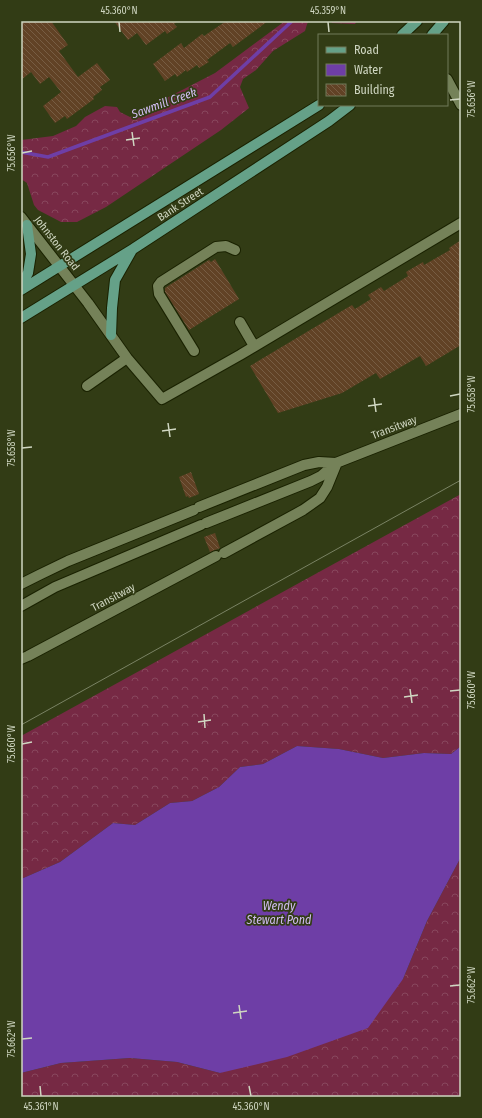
<svg xmlns="http://www.w3.org/2000/svg" width="482" height="1118" font-family="'Fira Sans Condensed',sans-serif">
<style>
.grass{fill:url(#grass-tufts)}
.forest{fill:url(#forest-crowns)}
.water{fill:#6e3ea6}
.lines{fill:none;stroke-linecap:round;stroke-linejoin:round}
.stream{stroke:#6e3ea6;stroke-width:3.5}
.building{fill:url(#building-back-hatch)}
.minor-casing{stroke:#1a2200;stroke-width:12}
.major-casing{stroke:#1a2200;stroke-width:12}
.minor{stroke:#758259;stroke-width:10}
.major{stroke:#65a188;stroke-width:10}
.tram{stroke:#7a8364;stroke-width:1}
.ticks{fill:none;stroke:#cfd6c1;stroke-width:1.5}
.labels{text-anchor:middle;stroke-width:3.5;stroke-linejoin:round;paint-order:stroke}
.street-label{font-size:11px;fill:#cfd6c1;stroke:#323c15}
.water-label{font-size:12px;font-style:italic;fill:#d1bdf2;stroke:#323c15}
.neatline{fill:none;stroke:#cfd6c1;stroke-width:1.5}
.ticks-label{font-size:10px;text-anchor:middle;fill:#cfd6c1}
</style>
<defs>
<pattern id="grass-tufts" width="24" height="20" patternUnits="userSpaceOnUse"><rect width="24" height="20" fill="#762944"/><path d="M3 7l-1-3M5 7V3M7 7l1-3M15 17l-1-3M17 17v-4M19 17l1-3" fill="none" stroke="#88475d"/></pattern>
<pattern id="forest-crowns" width="20" height="18" patternUnits="userSpaceOnUse"><rect width="20" height="18" fill="#762944"/><path d="M2 6a3 3 0 1 1 6 0M12 15a3 3 0 1 1 6 0" fill="none" stroke="#88475d"/></pattern>
<pattern id="building-back-hatch" width="6" height="6" patternUnits="userSpaceOnUse"><rect width="6" height="6" fill="#614225"/><path d="M-1 5l2 2M0 0l6 6M5-1l2 2" fill="none" stroke="#775d43"/></pattern>
</defs>
<rect width="100%" height="100%" fill="#323c15"/>
<!-- grass -->
<path class="grass" d="M331 21H357L355 24 332 23Z"/>
<!-- forest -->
<path class="forest" d="M285 21H308L305 31 273 51 256 70 243 79 240 87 249 108 221 130 106 207 77 222H61L38 210 34 205 27 183 21 179V140L53 136 76 126 85 117 105 106 117 107 120 112 130 117 215 73Z
M461 494V746L451 754 424 753 383 758 339 749 297 746 263 764 240 767 219 787 192 801 170 803 135 825 113 823 60 862 21 879V736Z
M461 857V1097H21V1073L61 1063 130 1058 177 1062 220 1073 403 979 427 921Z"/>
<!-- water -->
<path class="water" d="M297 746 339 749 383 758 424 753 451 754 461 746V857L427 921 403 979 368 1028 287 1057 220 1073 177 1062 130 1058 61 1063 21 1073V879L60 862 113 823 135 825 170 803 192 801 219 787 240 767 263 764Z"/>
<g class="lines">
<!-- stream -->
<path class="stream" d="M21 152 48 157 210 97 291 22"/>
</g>
<!-- building -->
<path class="building" d="M21 21H51L68 45 59 51 78 77 97 63 110 80 100 87 102 90 93 97 94 99 67 119 65 116 55 123 43 106 61 92 49 77 40 84 31 72 21 80Z
M114 21H178L174 24 177 27 167 34 165 31 146 45 137 33 128 40Z
M226 21H268L233 47 230 43 207 60 209 62 199 68 197 65 187 72 186 70 177 77 175 74 165 81 153 64 181 43 184 48 202 34 204 36Z
M461 240V345L426 366 420 356 380 379 376 373 342 393 278 413 250 366 352 305 355 309 371 299 368 295 381 287 384 291 408 276 406 272 423 262 424 265 450 250 449 248Z
M215 259 239 299 189 330 165 292V288L209 260 211 262Z
M191 472 199 494 189 498 188 496 186 497 179 477Z
M215 533 220 548 210 552 204 537Z"/>
<g class="lines">
<!-- minor casing -->
<g class="minor-casing">
<path id="minor" d="M447 79 461 105
M21 217 88 303 127 358 162 399 240 355 461 223
M240 322 254 346
M194 351 159 294 158 286 161 282 216 247 226 246 235 250
M87 386 127 358
M199 507 304 465 319 462 336 463
M206 523 311 481 321 476 336 463 461 414
M224 553 303 510 320 498 327 487 336 465
M21 584 39 575 68 561 194 510
M21 606 55 587 201 525
M21 659 28 656 216 556"/>
</g>
<!-- major casing -->
<g class="major-casing">
<path id="major" d="M402 35 417 21
M432 35 444 21
M21 284 28 273 31 254 27 225
M21 290 319 105
M21 318 133 249 329 121 350 105
M111 335 112 308 115 280 132 250"/>
</g>
<!-- minor -->
<use href="#minor" class="minor"/>
<!-- major -->
<use href="#major" class="major"/>
<!-- tram -->
<path class="tram" d="M21 725 461 480"/>
</g>
<!-- ticks -->
<path class="ticks" d="M119 22 120 32M328 22 329 32M450 100 460 99M132 132 134 146M126 140 140 138M22 153 32 151M450 396 460 394M374 398 376 412M368 406 382 404M168 423 170 437M162 431 176 429M22 448 32 447M410 689 412 703M450 691 460 690M404 697 418 695M204 714 205 728M198 722 211 720M22 744 32 742M450 986 460 985M239 1005 241 1019M233 1013 247 1011M22 1039 32 1038M40 1086 41 1096M249 1086 251 1096"/>
<g class="labels">
<!-- street labels -->
<g class="street-label">
<text transform="translate(180 204) rotate(-33)" y="4">Bank Street</text>
<text transform="translate(57 243) rotate(52)" y="4">Johnston Road</text>
<text transform="translate(394 427) rotate(-21)" y="4">Transitway</text>
<text transform="translate(113 597) rotate(-28)" y="4">Transitway</text>
</g>
<!-- water labels -->
<g class="water-label">
<text transform="translate(164 103) rotate(-20)" y="4">Sawmill Creek</text>
<text x="279" y="910">Wendy<tspan x="279" dy="14">Stewart Pond</tspan></text>
</g>
</g>
<!-- border -->
<rect width="482" height="1118" fill="none" stroke="#323c15" stroke-width="44"/>
<!-- legend -->
<rect x="318" y="34" width="130" height="72" fill="#323c15" stroke="#717a5a"/>
<rect x="326" y="47" width="20" height="6" fill="#65a188" stroke="#717a5a"/>
<text x="354" y="54" font-size="12" fill="#cfd6c1">Road</text>
<rect x="326" y="64" width="20" height="12" fill="#6e3ea6" stroke="#717a5a"/>
<text x="354" y="74" font-size="12" fill="#cfd6c1">Water</text>
<rect x="326" y="84" width="20" height="12" fill="url(#building-back-hatch)" stroke="#717a5a"/>
<text x="354" y="94" font-size="12" fill="#cfd6c1">Building</text>
<rect x="22" y="22" width="438" height="1074" class="neatline"/>
<g class="ticks-label">
<text x="119" y="14">45.360°N</text>
<text x="328" y="14">45.359°N</text>
<text transform="translate(471 99) rotate(-90)" y="4">75.656°W</text>
<text transform="translate(11 153) rotate(-90)" y="4">75.656°W</text>
<text transform="translate(471 394) rotate(-90)" y="4">75.658°W</text>
<text transform="translate(11 448) rotate(-90)" y="4">75.658°W</text>
<text transform="translate(471 690) rotate(-90)" y="4">75.660°W</text>
<text transform="translate(11 744) rotate(-90)" y="4">75.660°W</text>
<text transform="translate(471 985) rotate(-90)" y="4">75.662°W</text>
<text transform="translate(11 1039) rotate(-90)" y="4">75.662°W</text>
<text x="41" y="1110">45.361°N</text>
<text x="251" y="1110">45.360°N</text>
</g>
</svg>
